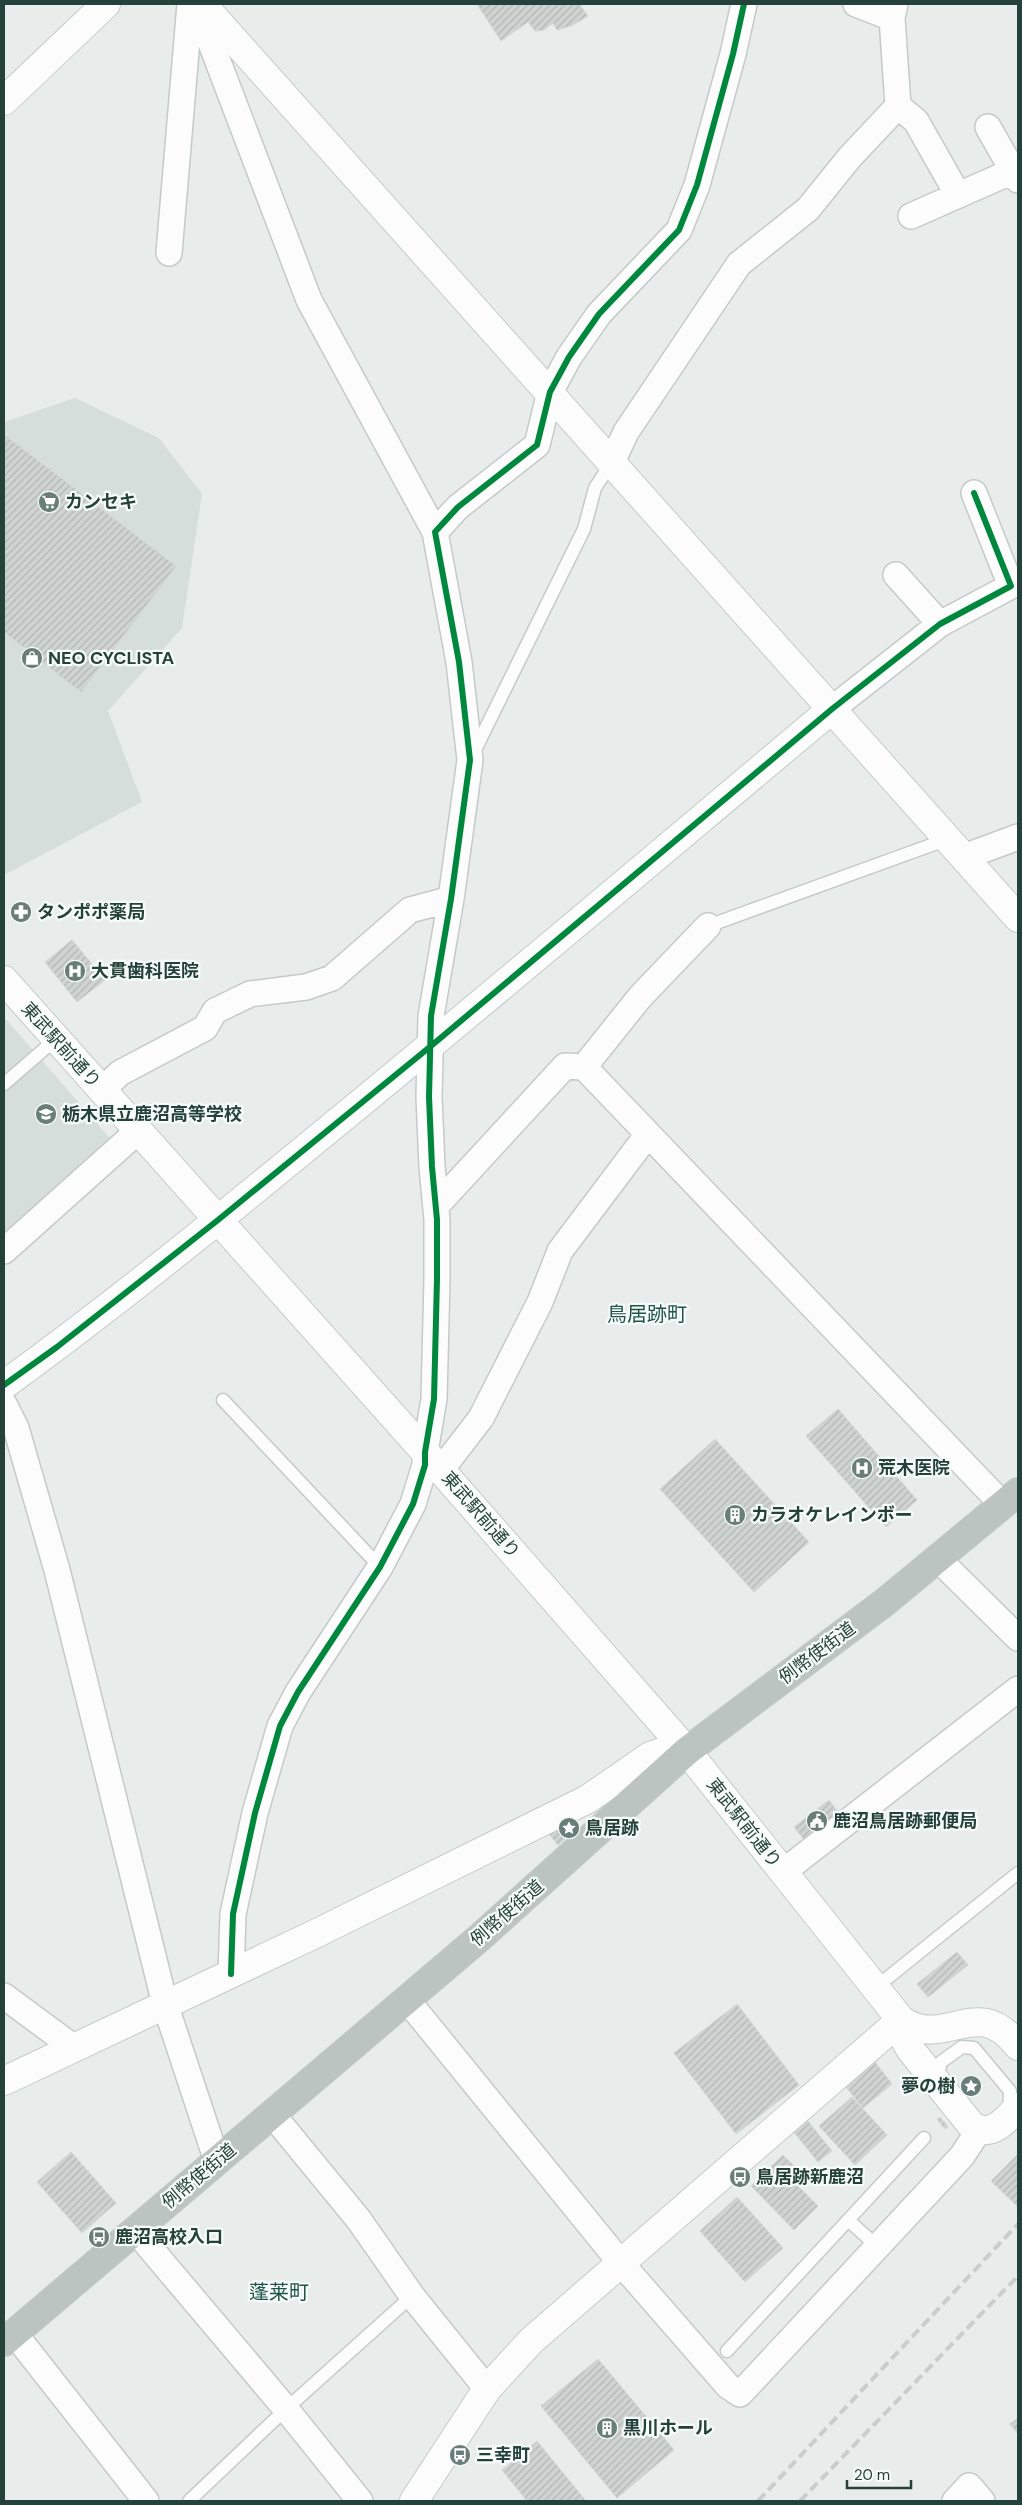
<svg xmlns="http://www.w3.org/2000/svg" width="1022" height="2505" font-family="'DM Sans','Noto Sans JP',sans-serif">
<style>
.built{fill:#d6dedb}
.building{fill:url(#building-hatch);stroke:#d1d6d4}
.lines{fill:none;stroke-linecap:round;stroke-linejoin:round}
.lane-casing{stroke:#c5cac8;stroke-width:15}
.street-casing{stroke:#c5cac8;stroke-width:28}
.secondary-casing{stroke:#c3cbc8;stroke-width:30}
.highway-casing{stroke:#c3ccc9;stroke-width:30}
.lane{stroke:#fcfcfc;stroke-width:12}
.street{stroke:#fcfcfc;stroke-width:25}
.secondary{stroke:#fcfcfc;stroke-width:28}
.highway{stroke:#bcc4c2;stroke-width:28}
.rail{stroke:#c9cdcc;stroke-width:4;stroke-dasharray:10 5;stroke-linecap:butt}
.cycleway-casing{stroke:#f7fbf9;stroke-width:9}
.cycleway{stroke:#00873e;stroke-width:6}
.labels{text-anchor:middle;stroke-width:4.5;stroke-linejoin:round;paint-order:stroke}
.poi-label{font-size:18px;font-weight:bold;fill:#24423a;stroke:#f7fbf9;text-anchor:start}
.street-label{font-size:18px;fill:#24423a;stroke:#f7fbf9}
.quarter-label{font-size:20px;fill:#1f5548;stroke:#f7fbf9}
</style>
<defs>
<pattern id="building-hatch" width="6" height="6" patternUnits="userSpaceOnUse" patternTransform="scale(1.25)"><rect width="6" height="6" fill="#cfd4d2"/><path d="M-1 1l2-2M0 6l6-6M5 7l2-2" fill="none" stroke="#b2b7b5"/></pattern>
</defs>
<rect width="100%" height="100%" fill="#e8edeb"/>
<!-- built -->
<path class="built" d="M75 398 159 438 202 494 182 628 108 711 142 802 4 875V422Z
M4 1017 114 1143 4 1238Z"/>
<!-- building -->
<path class="building" d="M477 4H579L588 16 571 26 557 30 553 23 544 30 535 31 528 22 501 41Z
M6 436 176 566 81 692 4 632V439Z
M72 940 105 980 77 1002 45 962Z
M838 1409 917 1500 886 1527 806 1436Z
M715 1439 809 1542 754 1592 660 1489Z
M829 1800 840 1815 806 1842 794 1827Z
M557 1827 566 1838 558 1845 549 1834Z
M957 1952 968 1965 928 1997 917 1984Z
M737 2004 799 2085 736 2134 674 2053Z
M875 2062 892 2084 863 2108 846 2087Z
M852 2097 887 2135 855 2165 819 2126Z
M940 2117 948 2127 945 2129 937 2119Z
M807 2120 832 2151 818 2162 793 2131Z
M71 2152 116 2203 82 2233 37 2182Z
M783 2155 807 2179 799 2187 818 2206 794 2230 751 2186Z
M1017 2155 1018 2157V2207L991 2181Z
M737 2197 783 2248 745 2282 700 2231Z
M598 2359 674 2450 617 2498 541 2406Z
M1018 2418V2434L1010 2424Z
M537 2441 586 2501H527L502 2470Z"/>
<g class="lines">
<!-- lane casing -->
<g class="lane-casing">
<path id="lane" d="M473 754 584 529 595 488 612 462
M708 926 948 839
M4 1084 56 1039
M223 1400 380 1567
M875 1988 1018 1873
M936 2081 941 2062 962 2047 974 2048 1010 2091 1009 2112
M848 2220 878 2247
M727 2351 924 2138
M189 2501 286 2409 412 2296"/>
</g>
<!-- street casing -->
<g class="street-casing">
<path id="street" d="M196 4 309 300 435 532
M856 4 892 18
M898 106 916 121 958 195
M988 127 1018 180
M911 216 1013 171
M169 253 190 4
M612 462 626 432 739 264 808 209 850 157 898 106 892 18 895 4
M896 575 940 624
M832 709 940 624 1011 586 974 493
M964 857 1018 837
M584 1067 1003 1505
M102 1090 120 1073 205 1028 215 1011 250 994 306 987 332 978 410 910 451 899
M436 1206 565 1066 584 1067 640 997 708 926
M4 1251 138 1131
M4 1404 16 1428 57 1570 165 2004 217 2161
M441 1470 481 1418 540 1302 560 1251 648 1134
M938 1559 1018 1638
M783 1872 1018 1689
M231 1974 233 1914 255 1813 280 1726 298 1692 380 1567 413 1504 425 1465V1452L434 1399 437 1279V1220L432 1167 429 1097 431 1016 451 899 470 760 459 662 435 532 458 507 537 445 550 392 569 357 599 314 679 230 697 185 733 54 744 4
M4 1996 73 2047
M407 2000 620 2262 728 2386 740 2394 962 2156 979 2130
M272 2114 359 2220 412 2296 487 2389
M135 2230 286 2409 360 2501
M14 2333 146 2501
M955 2501 969 2486 982 2501"/>
</g>
<!-- secondary casing -->
<g class="secondary-casing">
<path id="secondary" d="M202 4 1018 918
M4 101 106 4
M4 980 425 1452 687 1751 901 2020C947 2051 976 1992 1018 2046
M4 1385C110 1308 211 1226 312 1143 487 1000 659 854 832 709
M901 2020V2032L910 2049 972 2126C992 2138 1005 2121 1018 2107
M4 2081 315 1934 588 1799 650 1756 665 1751H687
M414 2501 487 2389 531 2341 901 2020"/>
</g>
<!-- highway casing -->
<g class="highway-casing">
<path id="highway" d="M4 2342 478 1939 687 1751 885 1602 1018 1492"/>
</g>
<!-- lane -->
<use href="#lane" class="lane"/>
<!-- street -->
<use href="#street" class="street"/>
<!-- secondary -->
<use href="#secondary" class="secondary"/>
<!-- highway -->
<use href="#highway" class="highway"/>
<!-- rail -->
<path class="rail" d="M758 2501 1018 2224
M800 2501 1018 2276"/>
<!-- cycleway casing -->
<g class="cycleway-casing">
<path id="cycleway" d="M4 1385 57 1347 218 1220 431 1046 832 709 940 624 1011 586 974 493
M231 1974 233 1914 255 1813 280 1726 298 1692 380 1567 413 1504 425 1465V1452L434 1399 437 1279V1220L432 1167 429 1097 431 1016 451 899 470 760 459 662 435 532 458 507 537 445 550 392 569 357 599 314 679 230 697 185 733 54 744 4"/>
</g>
<!-- cycleway -->
<use href="#cycleway" class="cycleway"/>
</g>
<!-- icons -->
<defs>
<g id="supermarket-disc" transform="scale(1.125)"><circle r="9.5" fill="#697e78" stroke="#f7fbf9"/><path d="M-6-5.5h2.5l.6 2H6L4.5 2H-2.5L-4.4-4H-6ZM-1.5 3.2a1.3 1.3 0 1 0 .1 0ZM3 3.2a1.3 1.3 0 1 0 .1 0Z" fill="#fff"/></g>
<g id="shop-disc" transform="scale(1.125)"><circle r="9.5" fill="#697e78" stroke="#f7fbf9"/><path d="M-5-2.5h2.3a2.7 3.5 0 0 1 5.4 0H5L5.5 6h-11ZM-1.5-2.5h3a1.5 2.3 0 0 0-3 0Z" fill="#fff"/></g>
<g id="pharmacy-disc" transform="scale(1.125)"><circle r="9.5" fill="#697e78" stroke="#f7fbf9"/><path d="M-2-6h4v4h4v4h-4v4h-4v-4h-4v-4h4Z" fill="#fff"/></g>
<g id="hospital-disc" transform="scale(1.125)"><circle r="9.5" fill="#697e78" stroke="#f7fbf9"/><path d="M-5-5h3v3.5h4V-5h3V5h-3V1.5h-4V5h-3Z" fill="#fff"/></g>
<g id="school-disc" transform="scale(1.125)"><circle r="9.5" fill="#697e78" stroke="#f7fbf9"/><path d="M0-5L7-2L0 1L-7-2ZM-4 1L0 2.5L4 1V4Q0 6-4 4Z" fill="#fff"/></g>
<g id="building-disc" transform="scale(1.125)"><circle r="9.5" fill="#697e78" stroke="#f7fbf9"/><path d="M-4-6H4V6H1V3H-1V6H-4ZM-2.5-4.3h1.7v1.8h-1.7ZM.8-4.3h1.7v1.8H.8ZM-2.5-1h1.7V.8h-1.7ZM.8-1h1.7V.8H.8Z" fill="#fff"/></g>
<g id="civic-disc" transform="scale(1.125)"><circle r="9.5" fill="#697e78" stroke="#f7fbf9"/><path d="M-.6-6.5H3V-4.5H.6V-3L4-1V1h2V6H-6V1h2V-1L-.6-3ZM-1.2 2.5V6h2.4V2.5Z" fill="#fff"/></g>
<g id="sight-disc" transform="scale(1.125)"><circle r="9.5" fill="#697e78" stroke="#f7fbf9"/><path d="M0-6L1.8-2.2L6-1.7L2.9 1.2L3.7 5.4L0 3.3L-3.7 5.4L-2.9 1.2L-6-1.7L-1.8-2.2Z" fill="#fff"/></g>
<g id="bus-disc" transform="scale(1.125)"><circle r="9.5" fill="#697e78" stroke="#f7fbf9"/><path d="M-5-6H5V4H4V6H2V4H-2V6H-4V4H-5ZM-3.5-4V0h7V-4ZM-3.5 1.2v1.5H-2V1.2ZM2 1.2v1.5H3.5V1.2Z" fill="#fff"/></g>
</defs>
<g fill-rule="evenodd">
<use href="#supermarket-disc" x="49" y="502"/>
<use href="#shop-disc" x="32" y="658"/>
<use href="#pharmacy-disc" x="21" y="912"/>
<use href="#hospital-disc" x="75" y="971"/>
<use href="#school-disc" x="46" y="1114"/>
<use href="#hospital-disc" x="862" y="1468"/>
<use href="#building-disc" x="735" y="1515"/>
<use href="#civic-disc" x="817" y="1821"/>
<use href="#sight-disc" x="569" y="1828"/>
<use href="#sight-disc" x="971" y="2086"/>
<use href="#bus-disc" x="740" y="2177"/>
<use href="#bus-disc" x="99" y="2237"/>
<use href="#building-disc" x="607" y="2428"/>
<use href="#bus-disc" x="460" y="2455"/>
</g>
<g class="labels">
<!-- poi labels -->
<g class="poi-label">
<text x="65" y="508">カンセキ</text>
<text x="48" y="664">NEO CYCLISTA</text>
<text x="37" y="918">タンポポ薬局</text>
<text x="91" y="977">大貫歯科医院</text>
<text x="62" y="1120">栃木県立鹿沼高等学校</text>
<text x="878" y="1474">荒木医院</text>
<text x="751" y="1521">カラオケレインボー</text>
<text x="833" y="1827">鹿沼鳥居跡郵便局</text>
<text x="585" y="1834">鳥居跡</text>
<text x="955" y="2092" text-anchor="end">夢の樹</text>
<text x="756" y="2183">鳥居跡新鹿沼</text>
<text x="115" y="2243">鹿沼高校入口</text>
<text x="623" y="2434">黒川ホール</text>
<text x="476" y="2461">三幸町</text>
</g>
<!-- street labels -->
<g class="street-label">
<text transform="translate(61 1045) rotate(48)" y="6">東武駅前通り</text>
<text transform="translate(481 1515) rotate(49)" y="6">東武駅前通り</text>
<text transform="translate(817 1653) rotate(-37)" y="6">例幣使街道</text>
<text transform="translate(744 1823) rotate(52)" y="6">東武駅前通り</text>
<text transform="translate(507 1913) rotate(-41)" y="6">例幣使街道</text>
<text transform="translate(199 2176) rotate(-40)" y="6">例幣使街道</text>
</g>
<!-- quarter labels -->
<g class="quarter-label">
<text x="647" y="1321">鳥居跡町</text>
<text x="279" y="2299">蓬莱町</text>
</g>
</g>
<!-- border -->
<rect width="1022" height="2505" fill="none" stroke="#24423a" stroke-width="10"/>
<!-- scale -->
<path d="M847 2480v8h64v-8" fill="none" stroke="#24423a" stroke-width="2.5"/>
<text x="854" y="2480" font-size="15" fill="#24423a" stroke="#f7fbf9" stroke-width="4" paint-order="stroke">20 m</text>
</svg>
